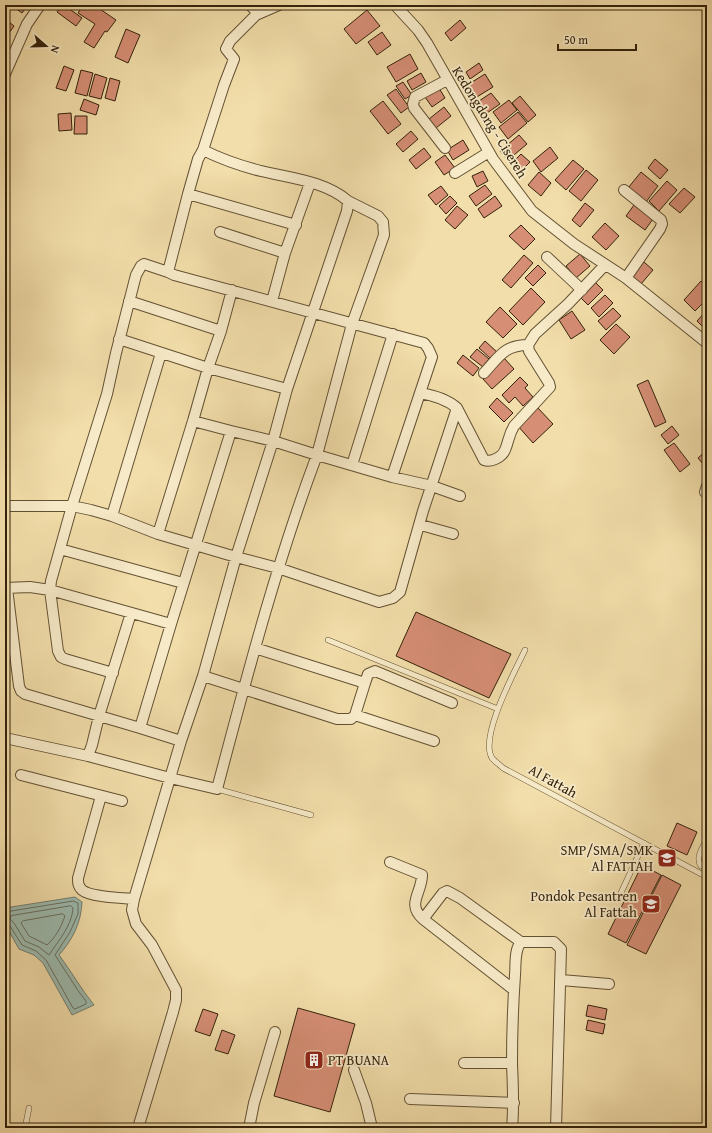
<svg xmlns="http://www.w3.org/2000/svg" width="712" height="1133" font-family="'Gentium Book Plus',serif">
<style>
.water{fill:#9cbbb0;stroke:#727e6e}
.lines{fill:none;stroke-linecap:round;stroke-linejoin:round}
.shore{stroke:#686e5e;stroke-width:1}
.building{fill:#d68e75;stroke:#33220b}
.service-casing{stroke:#635133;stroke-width:6}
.minor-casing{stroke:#635133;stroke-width:12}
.service{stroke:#f7eac8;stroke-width:5}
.minor{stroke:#f7eac8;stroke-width:10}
.labels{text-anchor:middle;stroke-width:3.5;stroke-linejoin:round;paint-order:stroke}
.street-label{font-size:14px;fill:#33220b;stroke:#f7eac8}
.poi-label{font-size:14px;fill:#33220b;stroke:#f7eac8;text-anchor:end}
</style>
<rect width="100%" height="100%" fill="#f2deaa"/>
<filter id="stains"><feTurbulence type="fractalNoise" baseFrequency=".005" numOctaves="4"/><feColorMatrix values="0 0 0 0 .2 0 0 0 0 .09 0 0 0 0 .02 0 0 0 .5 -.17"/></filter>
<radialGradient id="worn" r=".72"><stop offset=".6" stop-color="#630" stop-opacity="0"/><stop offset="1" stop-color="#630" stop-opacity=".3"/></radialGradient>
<!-- water -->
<path class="water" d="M75 897 82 902C81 923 73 939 59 955 71 971 81 989 94 1005L72 1015 43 963 34 955 19 949 5 924V908Z"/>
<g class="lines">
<!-- shore -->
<path class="shore" d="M71 906 73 908C72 926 58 941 49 955L39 947 25 941 14 923 10 919 11 916Z
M5 912 73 901 78 903V914L70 932 55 955 79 992 86 1001V1004L75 1009 73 1008 46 960 36 951 22 945 10 926 5 924
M63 914 65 916C61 927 56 937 47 945L29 936 21 923 23 921Z"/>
</g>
<!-- building -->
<path class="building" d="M11 5H28L22 13Z
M62 5H64L82 18 76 26 57 12Z
M83 5H94L116 20 107 32 105 31 94 48 84 42 95 24 78 13Z
M367 10 380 26 356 44 344 29Z
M5 19 14 26 5 39Z
M460 20 466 28 451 41 445 33Z
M126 29 140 35 128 63 115 57Z
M382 32 391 45 377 55 368 42Z
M410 54 418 69 396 82 387 67Z
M479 63 483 70 470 79 466 72Z
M64 66 74 70 66 91 56 88Z
M81 70 93 73 87 96 75 93Z
M421 73 426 82 412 90 407 81Z
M95 74 107 78 101 99 89 96Z
M485 74 493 87 472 100 464 87Z
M110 78 120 81 115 101 105 98Z
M403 82 412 95 405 99 396 86Z
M439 88 445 98 432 107 425 97Z
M396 89 409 107 401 113 387 95Z
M491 93 500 104 484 115 476 103Z
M520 96 536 115 528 122 512 103Z
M84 99 99 105 96 115 80 110Z
M509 100 517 110 501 123 493 112Z
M383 101 401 124 388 134 370 111Z
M444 107 451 116 436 128 429 119Z
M518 112 527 123 508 139 499 127Z
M71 113 72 130 59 131 58 114Z
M75 116H87V134H74Z
M411 131 418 139 403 152 396 144Z
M519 135 527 144 508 160 500 151Z
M463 140 469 150 453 160 447 150Z
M550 147 558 158 541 172 533 161Z
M424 148 431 157 416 169 409 160Z
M521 154 530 162 520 172 511 164Z
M445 155 455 168 444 175 435 162Z
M655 159 668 170 660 179 648 168Z
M573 160 584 169 566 190 555 180Z
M586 170 598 180 581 201 569 191Z
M483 171 488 181 477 187 472 176Z
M539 172 551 183 541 196 528 185Z
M641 172 658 186 646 202 628 188Z
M667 181 677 190 659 211 649 201Z
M485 185 492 194 476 206 469 196Z
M441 186 448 195 436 205 428 195Z
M684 188 695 197 680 213 669 204Z
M450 196 457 203 446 214 439 206Z
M495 196 502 206 484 218 478 209Z
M585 203 594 210 580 227 572 220Z
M634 205 653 219 645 230 626 216Z
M457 206 468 215 455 229 445 220Z
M605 223 619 236 606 250 592 237Z
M521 225 535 239 524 250 509 236Z
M580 254 590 266 576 278 566 266Z
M524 255 533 263 511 288 502 280Z
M644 262 653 270 641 284 631 276Z
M538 265 546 273 533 286 525 278Z
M594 281 603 290 588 305 579 296Z
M701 281 707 287V299L695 311 684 300Z
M531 288 545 302 523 325 509 311Z
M605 295 613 303 599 317 591 308Z
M500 307 517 324 503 338 486 322Z
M613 308 621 316 606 330 598 321Z
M707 310V331L697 321Z
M572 311 585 330 571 339 559 320Z
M616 324 630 337 614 354 600 340Z
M485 341 497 352 491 359 479 348Z
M477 349 489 359 483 367 470 357Z
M463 355 479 368 473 376 457 363Z
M504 358 514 369 492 389 483 379Z
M520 377 528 385 525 388 533 397 523 406 515 397 509 403 502 395Z
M648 380 666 422 655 427 637 385Z
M497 398 513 413 504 422 489 407Z
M537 407 553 424 533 443 517 425Z
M672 426 679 435 668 444 661 435Z
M674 443 690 464 680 472 664 450Z
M707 450V469L698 458Z
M416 612 511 654 489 698 396 656Z
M677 823 697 832 687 855 667 846Z
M642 865 661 875 626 943 608 934Z
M662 875 681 885 646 954 627 945Z
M588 1005 607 1009 605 1020 586 1016Z
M298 1008 355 1024 330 1112 274 1096Z
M203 1009 218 1014 210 1036 195 1031Z
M588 1020 605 1024 603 1034 586 1030Z
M222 1030 235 1035 228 1054 215 1050Z"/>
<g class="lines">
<!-- service casing -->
<g class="service-casing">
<path id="service" d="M328 640 498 709
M525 650C515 671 479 737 492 758 494 761 500 765 503 768L707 877
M217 789 311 815
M701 866C695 858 703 847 707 839
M620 895 644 843
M25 1128 29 1108"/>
</g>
<!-- minor casing -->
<g class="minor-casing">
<path id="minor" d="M395 5 418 30 427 43 493 159 532 211 574 244 626 278 707 343
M256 15 279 5
M5 74 27 24 40 5
M445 148 414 108 413 104 415 97 447 80
M203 150 224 85 234 59 226 49 230 41 256 15V11L250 5
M455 173 489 152
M624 190 661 220 662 224 660 229 626 278
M188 194 296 225
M348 201 378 216 383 222 384 235 352 324 317 455 392 477 432 486 460 496
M220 232 285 253
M547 257 582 290
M129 301 221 331
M272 301 285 253 310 183
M119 339 208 368 287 389
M484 373C499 357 504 345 528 345
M420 393C432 395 448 400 457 408L484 460C491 463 502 457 505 450 509 441 508 436 514 426L550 387 549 383 529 351 528 345 535 334 568 304 605 265
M193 421 231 431
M352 465 393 334
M705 492 707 486
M5 506H72L91 510 112 516 158 534 236 557 278 568 379 602 393 598 400 592 423 511 457 408
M112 516 161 353
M421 525 453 534
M158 534 193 421 208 368 221 331 232 290
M60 549 183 583
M5 588 30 587 50 590 171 624
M7 588 19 686 21 691 25 694 140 728 181 741
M131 613 99 716 92 745 88 756 170 778 217 789C247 676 276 564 317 455L273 441 231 431 171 624 140 728
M255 648 365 683 355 715 434 741
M113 673 65 659 61 657 58 651 50 590 51 581 72 506 107 394 116 353 136 275 141 266 144 264 168 272
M203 676 337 719H351L355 715
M365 683 368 674 375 671 452 703
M5 738 88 756
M21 775 122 801
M101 796 78 878C78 883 78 886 82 890 90 897 122 898 134 899
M390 862 422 875C422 893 406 904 423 919
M561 980 609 984
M514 990 423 919 443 893 447 891 460 898 521 942
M464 1063H512
M354 1070 366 1103 372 1128
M410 1099 514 1103
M138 1128 173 1012 176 1000V990L152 945 136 924 132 910 134 899 181 741 203 676 236 557 273 441 287 389 347 211 348 201C325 181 290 178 261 171 241 166 221 159 203 150L198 159 188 194 168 272 174 275 424 343 428 348 432 357 392 477
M249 1128 254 1103 275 1032
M512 1128C514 1106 513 1085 512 1064 512 1034 513 1004 515 975 516 964 514 950 521 942H554L561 949 556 1128"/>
</g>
<!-- service -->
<use href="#service" class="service"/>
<!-- minor -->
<use href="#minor" class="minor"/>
</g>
<!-- icons -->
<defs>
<g id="school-square" transform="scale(1)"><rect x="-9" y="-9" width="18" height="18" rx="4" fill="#8f2418" stroke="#f7eac8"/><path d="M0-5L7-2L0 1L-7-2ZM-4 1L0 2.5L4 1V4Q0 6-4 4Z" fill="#fff"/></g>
<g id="building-square" transform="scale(1)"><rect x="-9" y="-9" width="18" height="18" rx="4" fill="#8f2418" stroke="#f7eac8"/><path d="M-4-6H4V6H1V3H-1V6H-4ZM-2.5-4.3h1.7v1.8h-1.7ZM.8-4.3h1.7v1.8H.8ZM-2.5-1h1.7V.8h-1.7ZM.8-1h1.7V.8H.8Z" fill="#fff"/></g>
</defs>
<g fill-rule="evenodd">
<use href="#school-square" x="667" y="858"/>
<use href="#school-square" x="651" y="904"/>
<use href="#building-square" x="314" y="1060"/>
</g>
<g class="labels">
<!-- street labels -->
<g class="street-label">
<text transform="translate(490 122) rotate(58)" y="5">Kedongdong - Cisereh</text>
<text transform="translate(553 781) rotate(29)" y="5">Al Fattah</text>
</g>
<!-- poi labels -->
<g class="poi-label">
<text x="653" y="855">SMP/SMA/SMK<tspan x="653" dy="16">Al FATTAH</tspan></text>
<text x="637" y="901">Pondok Pesantren<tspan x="637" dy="16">Al Fattah</tspan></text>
<text x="328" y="1065" text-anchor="start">PT BUANA</text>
</g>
</g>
<!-- margin -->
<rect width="712" height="1133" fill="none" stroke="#f2deaa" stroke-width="20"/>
<rect x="6" y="6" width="700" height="1121" fill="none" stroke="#33220b" stroke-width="2"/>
<rect x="10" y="10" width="692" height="1113" fill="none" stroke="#33220b"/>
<!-- north arrow -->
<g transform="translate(46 46) rotate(110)" stroke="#f7eac8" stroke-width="3" paint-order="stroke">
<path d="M0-3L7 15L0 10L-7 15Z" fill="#33220b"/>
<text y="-6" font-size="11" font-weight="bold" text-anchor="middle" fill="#33220b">N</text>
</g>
<!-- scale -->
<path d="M558 44v6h78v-6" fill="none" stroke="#33220b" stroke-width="2"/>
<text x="564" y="44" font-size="12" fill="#33220b" stroke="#f7eac8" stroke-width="3" paint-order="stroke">50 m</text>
<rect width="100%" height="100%" filter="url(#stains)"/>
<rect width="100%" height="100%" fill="url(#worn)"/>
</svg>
